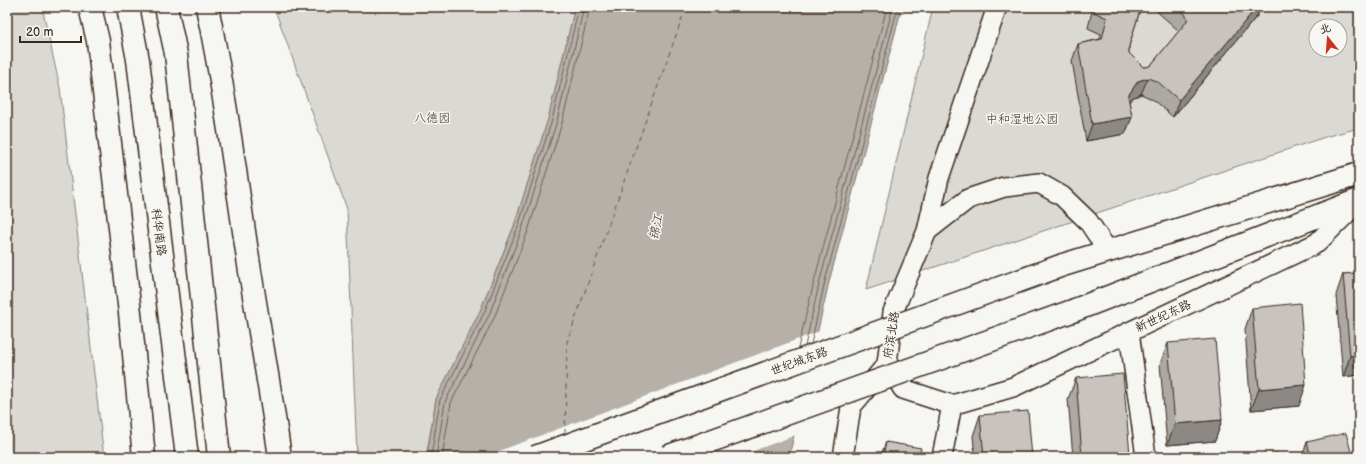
<svg xmlns="http://www.w3.org/2000/svg" width="1366" height="464" font-family="'Balsamiq Sans','LXGW WenKai TC',sans-serif">
<style>
.green{fill:#dad9d3;stroke:#8a8278;fill-rule:evenodd}
.water{fill:#b6b0a9;stroke:#857a71}
.pier{fill:#f6f6f2}
.lines{fill:none;stroke-linecap:round;stroke-linejoin:round}
.shore{stroke:#6c6056;stroke-width:1}
.ferry{stroke:#605248;stroke-width:1;stroke-dasharray:5 4;stroke-linecap:butt}
.street-casing{stroke:#3b2a1e;stroke-width:22}
.secondary-casing{stroke:#3b2a1e;stroke-width:25}
.highway-casing{stroke:#3b2a1e;stroke-width:25}
.street{stroke:#f6f6f2;stroke-width:19}
.secondary{stroke:#f6f6f2;stroke-width:22}
.highway{stroke:#f6f6f2;stroke-width:22}
.secondary-bridge-casing{stroke:#3b2a1e;stroke-width:25;stroke-linecap:butt}
.secondary-bridge{stroke:#f6f6f2;stroke-width:22}
.wall{fill:#aca8a3;stroke:#3b2a1e}
.shaded-wall{fill:#8c8885;stroke:#3b2a1e}
.building{fill:#c8c3be;stroke:#3b2a1e}
.labels{text-anchor:middle;stroke-width:3;stroke-linejoin:round;paint-order:stroke}
.park-label{font-size:12px;fill:#63564b;stroke:#f6f6f2}
.street-label{font-size:12px;fill:#3b2a1e;stroke:#f6f6f2}
.water-label{font-size:13px;font-style:italic;fill:#605248;stroke:#f6f6f2}
</style>
<rect width="100%" height="100%" fill="#f6f6f2"/>
<filter id="ink" filterUnits="userSpaceOnUse"><feTurbulence type="fractalNoise" baseFrequency=".025" numOctaves="2"/><feDisplacementMap in="SourceGraphic" scale="8" xChannelSelector="R" yChannelSelector="G"/><feConvolveMatrix kernelMatrix="1 2 1 2 8 2 1 2 1" color-interpolation-filters="sRGB"/></filter>
<g filter="url(#ink)">
<!-- green -->
<path class="green" d="M7 7H42L60 88 104 457H7Z
M274 7H575L548 119 514 226 480 311 436 399 426 457H357L347 209Z
M933 7H1359V128L1328 136 866 290ZM1316 26H1340V50H1316Z"/>
<!-- water -->
<path class="water" d="M575 7H902L829 282 789 457H427L436 399 480 311 514 226 548 119Z"/>
<!-- pier -->
<path class="pier" d="M820 331 796 435 737 457H483Z"/>
<g class="lines">
<!-- shore -->
<path class="shore" d="M811 344 825 281 898 7
M805 346 820 280 893 7
M798 348 815 278 887 7
M431 457 440 400 484 313 518 227 552 120 579 7
M436 457 445 402 489 315 522 229 557 121 584 7
M442 457 451 403 494 318 528 231 562 123 590 7"/>
<!-- ferry -->
<path class="ferry" d="M565 434 567 342 686 7"/>
<!-- street casing -->
<g class="street-casing">
<path id="street" d="M927 231 939 178 997 7
M1129 332 1146 457
M887 364 903 389 952 405
M952 405 1013 387 1317 243 1359 201
M843 457 851 407 887 364 893 312 927 231 968 199 1004 187 1039 183 1062 196 1088 221 1108 251
M942 457 952 405"/>
</g>
<!-- secondary casing -->
<g class="secondary-casing">
<path id="secondary" d="M90 7 98 41 130 313 144 457
M207 7C225 92 236 179 249 265 259 329 271 393 280 457
M1063 265 1359 174
M1075 310 1359 200"/>
</g>
<!-- highway casing -->
<g class="highway-casing">
<path id="highway" d="M128 7 138 60 187 457
M166 7 176 54 219 457"/>
</g>
<!-- street -->
<use href="#street" class="street"/>
<!-- secondary -->
<use href="#secondary" class="secondary"/>
<!-- highway -->
<use href="#highway" class="highway"/>
<!-- secondary-bridge casing -->
<g class="secondary-bridge-casing">
<path id="secondary-bridge" d="M535 457 1063 265
M666 457 1075 310"/>
</g>
<!-- secondary-bridge -->
<use href="#secondary-bridge" class="secondary-bridge"/>
</g>
<!-- wall -->
<path class="wall" d="M1093 7H1141L1129 46V53L1143 67H1147L1151 65 1179 31 1152 7H1261L1257 16 1173 117 1152 99 1141 94 1132 98 1129 102 1132 117 1125 134 1086 141 1072 61 1078 44 1100 39 1101 34 1088 28Z
M1359 273V375L1343 377 1336 295 1343 274Z
M1252 308 1299 406 1251 410 1245 329Z
M1168 343 1222 420 1215 441 1167 445 1160 364Z
M1076 378 1129 457H1073L1068 399Z
M980 415 1032 457H975L973 436Z
M886 442 919 457H880Z
M1307 442 1352 455 1351 457H1302Z"/>
<!-- shaded-wall -->
<path class="shaded-wall" d="M1257 7H1261L1257 16 1173 117 1179 100Z
M1148 78 1141 94 1132 98 1122 112 1128 96 1138 81Z
M1132 117 1125 134 1086 141 1092 124Z
M1359 355V375L1343 377 1350 356Z
M1306 385 1299 406 1251 410 1259 389Z
M1222 420 1215 441 1167 445 1175 424Z
M1130 455 1129 457H1111Z
M1352 455 1351 457H1341Z"/>
<!-- building -->
<path class="building" d="M1095 7H1141L1129 46V53L1143 67H1147L1151 65 1187 21V18L1185 14 1177 7H1257L1179 100 1158 82 1148 78 1138 81 1128 96 1132 117 1092 124 1078 44 1102 39 1107 18 1094 12Z
M1359 273V355L1350 356 1343 274Z
M1300 303 1306 385 1259 389 1252 308Z
M1215 339 1222 420 1175 424 1168 343Z
M1123 374 1130 455 1111 457H1082L1076 378Z
M1028 411 1032 457H984L980 415Z
M1346 433 1352 455 1341 457H1311L1307 442Z
M886 442 921 448 919 457H883Z
M1277 453 1278 457H1259Z"/>
</g>
<g class="labels">
<!-- park labels -->
<g class="park-label">
<text x="432" y="122">八德园</text>
<text x="1022" y="123">中和湿地公园</text>
</g>
<!-- street labels -->
<g class="street-label">
<text transform="translate(159 232) rotate(83)" y="4">科华南路</text>
<text transform="translate(1163 316) rotate(-25)" y="4">新世纪东路</text>
<text transform="translate(891 335) rotate(-81)" y="4">府滨北路</text>
<text transform="translate(799 361) rotate(-20)" y="4">世纪城东路</text>
</g>
<!-- water labels -->
<g class="water-label">
<text transform="translate(655 227) rotate(-79)" y="5">锦江</text>
</g>
</g>
<!-- margin -->
<rect width="1366" height="464" fill="none" stroke="#f6f6f2" stroke-width="24"/>
<rect x="12" y="12" width="1342" height="440" fill="none" stroke="#3b2a1e" stroke-width="1.5" filter="url(#ink)"/>
<!-- north arrow -->
<g transform="translate(1328 38) rotate(343)"><circle r="19" fill="#f6f6f2" stroke="#aba49d"/>
<path d="M0-3L7 15L0 10L-7 15Z" fill="#c8321e"/>
<text y="-6" font-size="11" font-weight="bold" text-anchor="middle" fill="#3b2a1e">北</text>
</g>
<!-- scale -->
<path d="M20 36v6h61v-6" fill="none" stroke="#3b2a1e" stroke-width="2"/>
<text x="26" y="36" font-size="12" fill="#3b2a1e" stroke="#f6f6f2" stroke-width="3" paint-order="stroke">20 m</text>
</svg>
